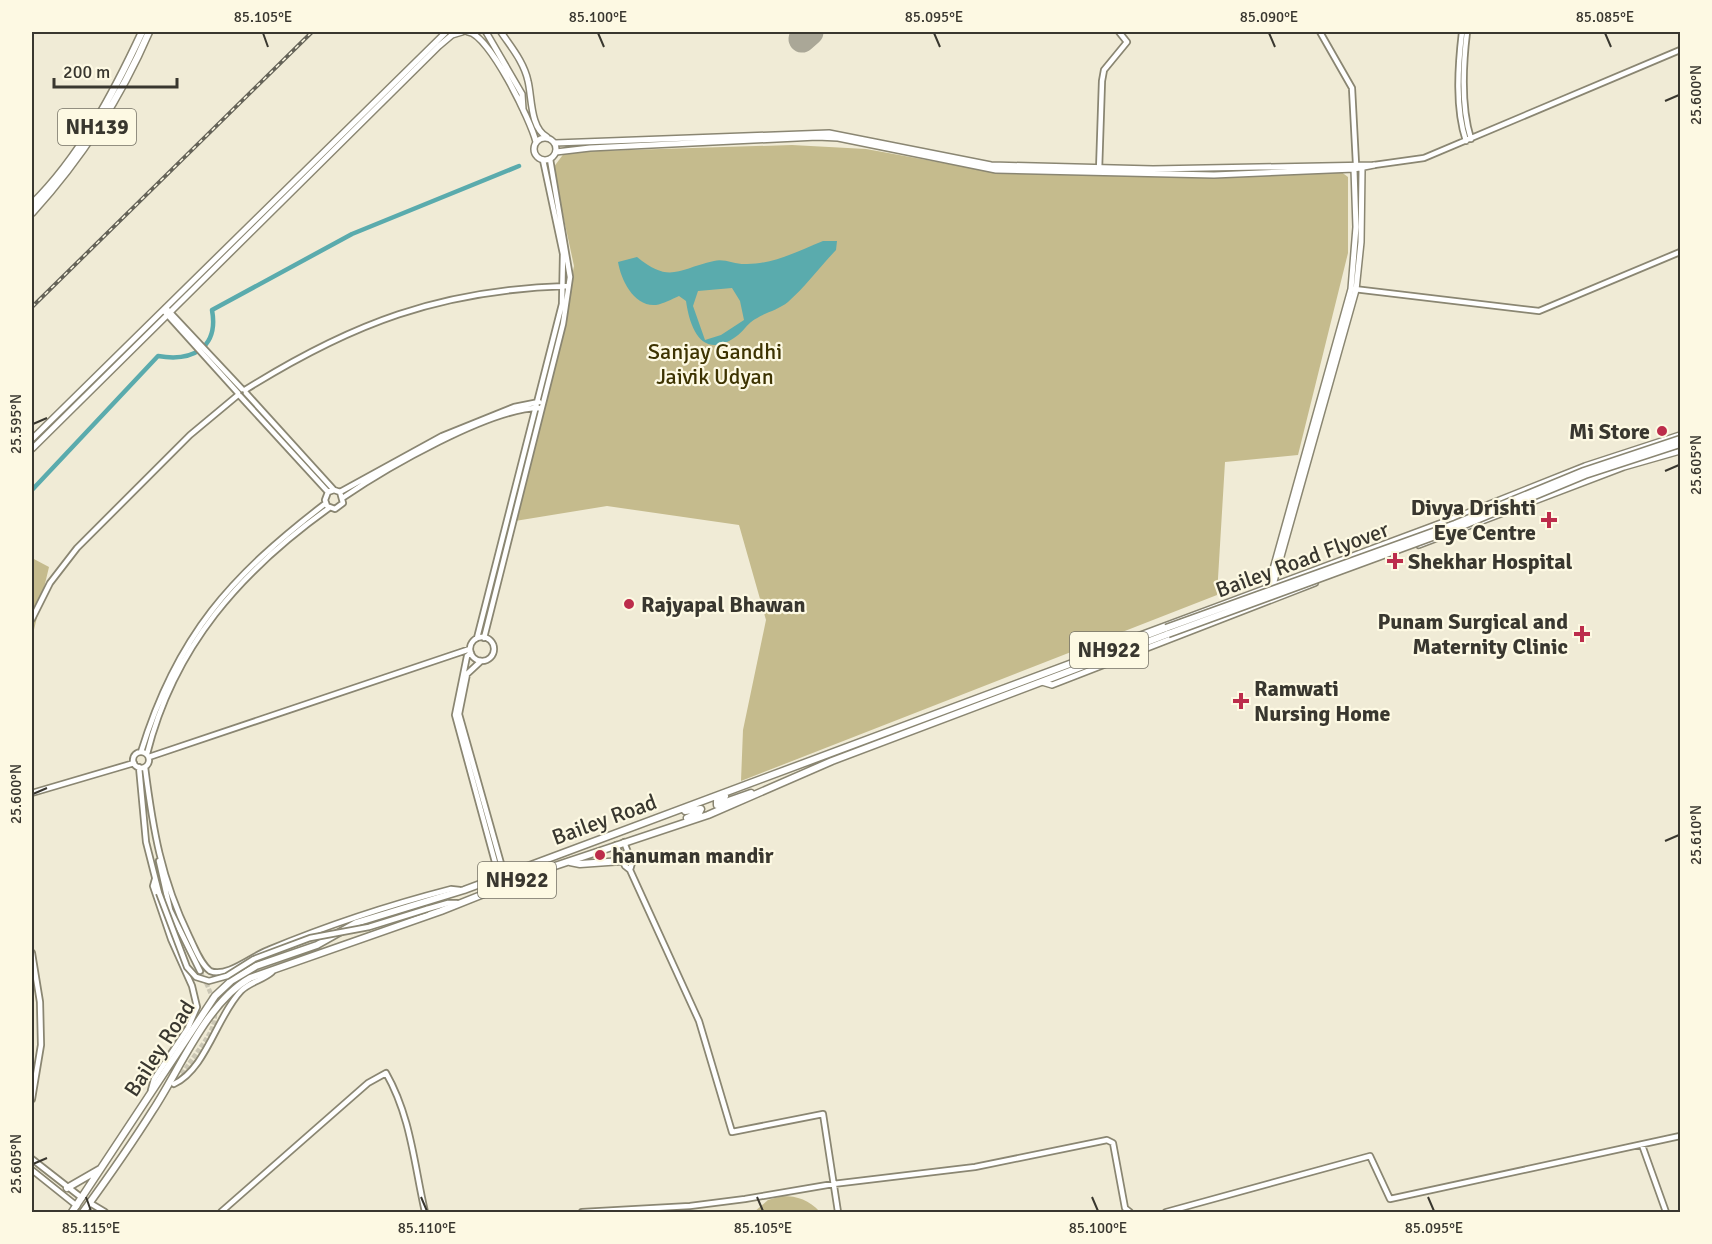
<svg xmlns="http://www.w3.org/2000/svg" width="1712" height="1244" font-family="Signika,sans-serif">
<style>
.green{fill:#c5bb8d}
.water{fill:#5aabad;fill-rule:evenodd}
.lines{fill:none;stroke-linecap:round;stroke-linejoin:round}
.canal{stroke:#5aabad;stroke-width:4.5}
.runway{stroke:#aaa797;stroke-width:27}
.tertiary-tunnel{stroke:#cbc7b5;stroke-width:4.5;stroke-dasharray:4.5 2;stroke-linecap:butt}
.tertiary-casing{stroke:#8a8672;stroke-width:8}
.secondary-casing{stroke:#8a8672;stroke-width:8}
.primary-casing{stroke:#8a8672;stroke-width:8}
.trunk-casing{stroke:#8a8672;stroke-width:9}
.tertiary{stroke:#fff;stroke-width:4.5}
.secondary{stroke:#fff;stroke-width:5}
.primary{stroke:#fff;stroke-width:5}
.trunk{stroke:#fff;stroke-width:6}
.rail-casing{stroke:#656358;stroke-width:4}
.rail{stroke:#fdf9e3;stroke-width:1.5;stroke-dasharray:4.5;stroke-linecap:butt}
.tertiary-bridge-casing{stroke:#8a8672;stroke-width:8;stroke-linecap:butt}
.trunk-bridge-casing{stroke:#8a8672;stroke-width:9;stroke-linecap:butt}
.tertiary-bridge{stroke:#fff;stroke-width:4.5}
.trunk-bridge{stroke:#fff;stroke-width:6}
.ticks{fill:none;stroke:#39372f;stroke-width:2}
.poi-dot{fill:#bc2c4b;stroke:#fdf9e3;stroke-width:2}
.labels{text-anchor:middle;stroke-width:4.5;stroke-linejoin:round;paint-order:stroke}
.shield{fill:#fdf9e3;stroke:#747165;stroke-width:1.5}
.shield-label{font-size:21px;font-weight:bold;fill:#39372f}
.park-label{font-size:22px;fill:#3d3301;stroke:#fdf9e3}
.poi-label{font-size:22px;font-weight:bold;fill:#39372f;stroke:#fdf9e3;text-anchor:start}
.street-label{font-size:22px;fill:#39372f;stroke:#fdf9e3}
.neatline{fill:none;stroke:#39372f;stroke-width:2}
.ticks-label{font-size:15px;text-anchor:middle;fill:#39372f}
</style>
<rect width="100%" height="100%" fill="#f0ebd6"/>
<!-- green -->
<path class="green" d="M792 145 866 149 1004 174 1340 171 1348 177V253L1298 455 1225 462 1217 595 741 781 743 730 766 620 739 525 607 506 515 521 556 355 574 266 553 168 565 152Z
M32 558 49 567 32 638Z
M782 1196C798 1196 809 1200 820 1212H754L768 1200Z"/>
<!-- water -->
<path class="water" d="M823 241H837L836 250C820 267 805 287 788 302 777 311 762 313 751 322 745 327 741 334 734 338 702 359 690 329 686 301L679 296C672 299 663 304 656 305 634 307 621 280 618 262L637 257C670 284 678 269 714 261 724 258 736 265 747 264 774 264 798 251 823 241ZM732 288 740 301 744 320 721 335 705 340 693 306 698 291Z"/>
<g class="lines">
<!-- canal -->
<path class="canal" d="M32 490 158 356C192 362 219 348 212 310L352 234 519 166"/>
<!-- runway -->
<path class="runway" d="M802 39 810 32"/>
<!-- tertiary-tunnel -->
<path class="tertiary-tunnel" d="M182 1074C212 1028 229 1024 200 971"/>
<!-- tertiary casing -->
<g class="tertiary-casing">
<path id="tertiary" d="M1320 32 1352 88 1356 164
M1462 32C1458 66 1455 108 1466 141
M1467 32C1463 65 1461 107 1471 139
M1374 165 1424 158 1680 50
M1099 171 1102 81 1104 70 1127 42 1119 32
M1354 289 1539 311 1680 252
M166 308 242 389
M164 311 238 393
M245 390C352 323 440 290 567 286
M246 393 334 490 340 492 343 503 335 509 327 506 325 500 328 492 334 490
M240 396 328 492
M340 492 442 436 514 407 539 402
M344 497C385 469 490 408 539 408
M32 619 50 583 77 548 190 435 238 395
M470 649a12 12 0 1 1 24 0a12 12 0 1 1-24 0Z
M477 638 562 304 563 254 543 160
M484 638 563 324 570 277 550 159
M471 653 467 656 455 715 499 877
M481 661 467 674 459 714 504 874
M141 752C177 635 231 576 326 503
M133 760a8 8 0 1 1 16 0a8 8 0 1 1-16 0Z
M147 754C174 646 241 571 329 508
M149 757 470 649
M139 767 146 842 159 893
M145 767C153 830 161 878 189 936 195 948 200 963 210 971 227 978 252 956 268 950 328 925 389 905 451 889L460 890
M32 793 134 763
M624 842 632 863 630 870
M616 845 625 866 630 870 699 1021 732 1132 823 1114 838 1212
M159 861 170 910 200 971
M427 909 448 903H457
M32 953 40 1002 41 1045 32 1099
M174 1084C206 1069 217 1016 241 991 250 982 263 980 272 972
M151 1090 154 1079 188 1028 197 1007 192 986 171 939 153 886 155 879
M1642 1145 1666 1212
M32 1159 82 1198
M32 1170 77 1206
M90 1203 105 1212
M221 1212 368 1083 386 1073C411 1117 414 1164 425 1212
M582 1212 690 1206 745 1199 833 1184 975 1167 1107 1140 1113 1143 1125 1208 1130 1212
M1166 1212 1370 1156 1390 1199 1680 1136"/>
</g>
<!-- secondary casing -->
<g class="secondary-casing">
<path id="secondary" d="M555 143 829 133 991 165 1153 169 1374 165
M556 152 590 148 817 137 838 138 996 170 1214 175 1354 169 1374 165
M1419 545 1624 467 1680 451
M1273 585 1356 290 1361 242 1362 169
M1268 587 1351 289 1356 227 1354 169
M1108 647 1457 517 1585 466 1680 435
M1042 682 1052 685 1315 583"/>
</g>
<!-- primary casing -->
<g class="primary-casing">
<path id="primary" d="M468 32C489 34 531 121 536 142
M486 32 522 94 523 109
M501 32C511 47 524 62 528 81 532 97 530 128 547 137
M534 149a11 11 0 1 1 22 0a11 11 0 1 1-22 0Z
M32 439 446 32
M32 449 439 46 452 35 462 32"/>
</g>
<!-- trunk casing -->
<g class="trunk-casing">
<path id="trunk" d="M32 204C80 157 114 92 142 32
M32 213C80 160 121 97 149 32
M725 796 717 801V805L751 793
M685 811 701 809 699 813 687 818
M570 862 580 864 622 861
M67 1188 100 1169
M72 1212 215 996 231 981 256 966 317 945 356 923 464 890 1166 628
M83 1212C107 1179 131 1145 153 1110 180 1069 207 1002 250 978L441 911 549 868 708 815 832 761 1168 634"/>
</g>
<!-- tertiary -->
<use href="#tertiary" class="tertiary"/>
<!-- secondary -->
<use href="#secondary" class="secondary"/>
<!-- primary -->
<use href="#primary" class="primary"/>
<!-- trunk -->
<use href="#trunk" class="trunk"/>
<!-- rail casing -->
<g class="rail-casing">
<path id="rail" d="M32 307 312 32"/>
</g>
<!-- rail -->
<use href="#rail" class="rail"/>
<!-- tertiary-bridge casing -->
<g class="tertiary-bridge-casing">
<path id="tertiary-bridge" d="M159 893 187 967 196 977 209 981 227 976 254 959 310 938 369 927 427 909"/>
</g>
<!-- trunk-bridge casing -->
<g class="trunk-bridge-casing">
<path id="trunk-bridge" d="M1166 628 1455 524 1584 471 1680 439
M1168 634 1457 528 1585 475 1680 444"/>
</g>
<!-- tertiary-bridge -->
<use href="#tertiary-bridge" class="tertiary-bridge"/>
<!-- trunk-bridge -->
<use href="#trunk-bridge" class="trunk-bridge"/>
</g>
<!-- ticks -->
<path class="ticks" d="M263 33 268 47M598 33 604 47M934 33 940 47M1269 33 1275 47M1605 33 1611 47M1665 101 1679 95M33 424 47 418M1665 471 1679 465M33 794 47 788M1665 841 1679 835M33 1164 47 1158M86 1197 91 1211M421 1197 427 1211M757 1197 763 1211M1092 1197 1098 1211M1428 1197 1434 1211"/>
<!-- markers -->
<g class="poi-dot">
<circle cx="1662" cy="431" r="6"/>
<path d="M1546 511h6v6h6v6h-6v6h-6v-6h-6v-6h6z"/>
<path d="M1392 552h6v6h6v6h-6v6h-6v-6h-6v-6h6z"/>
<circle cx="629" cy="604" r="6"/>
<path d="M1579 625h6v6h6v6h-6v6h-6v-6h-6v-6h6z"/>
<path d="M1238 692h6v6h6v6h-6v6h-6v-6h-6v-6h6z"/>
<circle cx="600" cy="855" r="6"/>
</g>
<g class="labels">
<!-- shield labels -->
<g class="shield">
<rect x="58" y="109" width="78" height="36" rx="4.5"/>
<rect x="1070" y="632" width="78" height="36" rx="4.5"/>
<rect x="478" y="862" width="78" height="36" rx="4.5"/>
</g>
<g class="shield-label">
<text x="97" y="134">NH139</text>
<text x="1109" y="657">NH922</text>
<text x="517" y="887">NH922</text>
</g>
<!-- park labels -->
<g class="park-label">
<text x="715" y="359">Sanjay Gandhi<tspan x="715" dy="25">Jaivik Udyan</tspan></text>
</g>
<!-- poi labels -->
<g class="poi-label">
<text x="1650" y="439" text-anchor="end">Mi Store</text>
<text x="1536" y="515" text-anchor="end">Divya Drishti<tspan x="1536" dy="25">Eye Centre</tspan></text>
<text x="1408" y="569">Shekhar Hospital</text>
<text x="641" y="612">Rajyapal Bhawan</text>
<text x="1568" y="629" text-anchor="end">Punam Surgical and<tspan x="1568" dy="25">Maternity Clinic</tspan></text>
<text x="1254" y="696">Ramwati<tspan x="1254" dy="25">Nursing Home</tspan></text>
<text x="612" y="863">hanuman mandir</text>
</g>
<!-- street labels -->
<g class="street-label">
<text transform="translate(1302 559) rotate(-20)" y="8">Bailey Road Flyover</text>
<text transform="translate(604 819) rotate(-20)" y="8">Bailey Road</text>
<text transform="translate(159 1048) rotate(-57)" y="8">Bailey Road</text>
</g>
</g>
<!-- border -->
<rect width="1712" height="1244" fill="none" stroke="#fdf9e3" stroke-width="66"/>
<!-- scale -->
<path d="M54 78v9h123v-9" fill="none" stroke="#39372f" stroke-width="3"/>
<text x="63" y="78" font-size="18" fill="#39372f" stroke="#fdf9e3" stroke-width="4.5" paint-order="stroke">200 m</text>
<rect x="33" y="33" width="1646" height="1178" class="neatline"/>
<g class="ticks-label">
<text x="263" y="22">85.105°E</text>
<text x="598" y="22">85.100°E</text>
<text x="934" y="22">85.095°E</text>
<text x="1269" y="22">85.090°E</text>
<text x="1605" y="22">85.085°E</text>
<text transform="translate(1696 95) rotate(-90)" y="5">25.600°N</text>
<text transform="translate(16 424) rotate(-90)" y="5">25.595°N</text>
<text transform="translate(1696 465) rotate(-90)" y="5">25.605°N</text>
<text transform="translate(16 794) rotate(-90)" y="5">25.600°N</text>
<text transform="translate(1696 835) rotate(-90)" y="5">25.610°N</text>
<text transform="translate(16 1164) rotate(-90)" y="5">25.605°N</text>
<text x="91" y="1233">85.115°E</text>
<text x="427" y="1233">85.110°E</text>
<text x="763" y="1233">85.105°E</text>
<text x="1098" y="1233">85.100°E</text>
<text x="1434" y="1233">85.095°E</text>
</g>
</svg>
